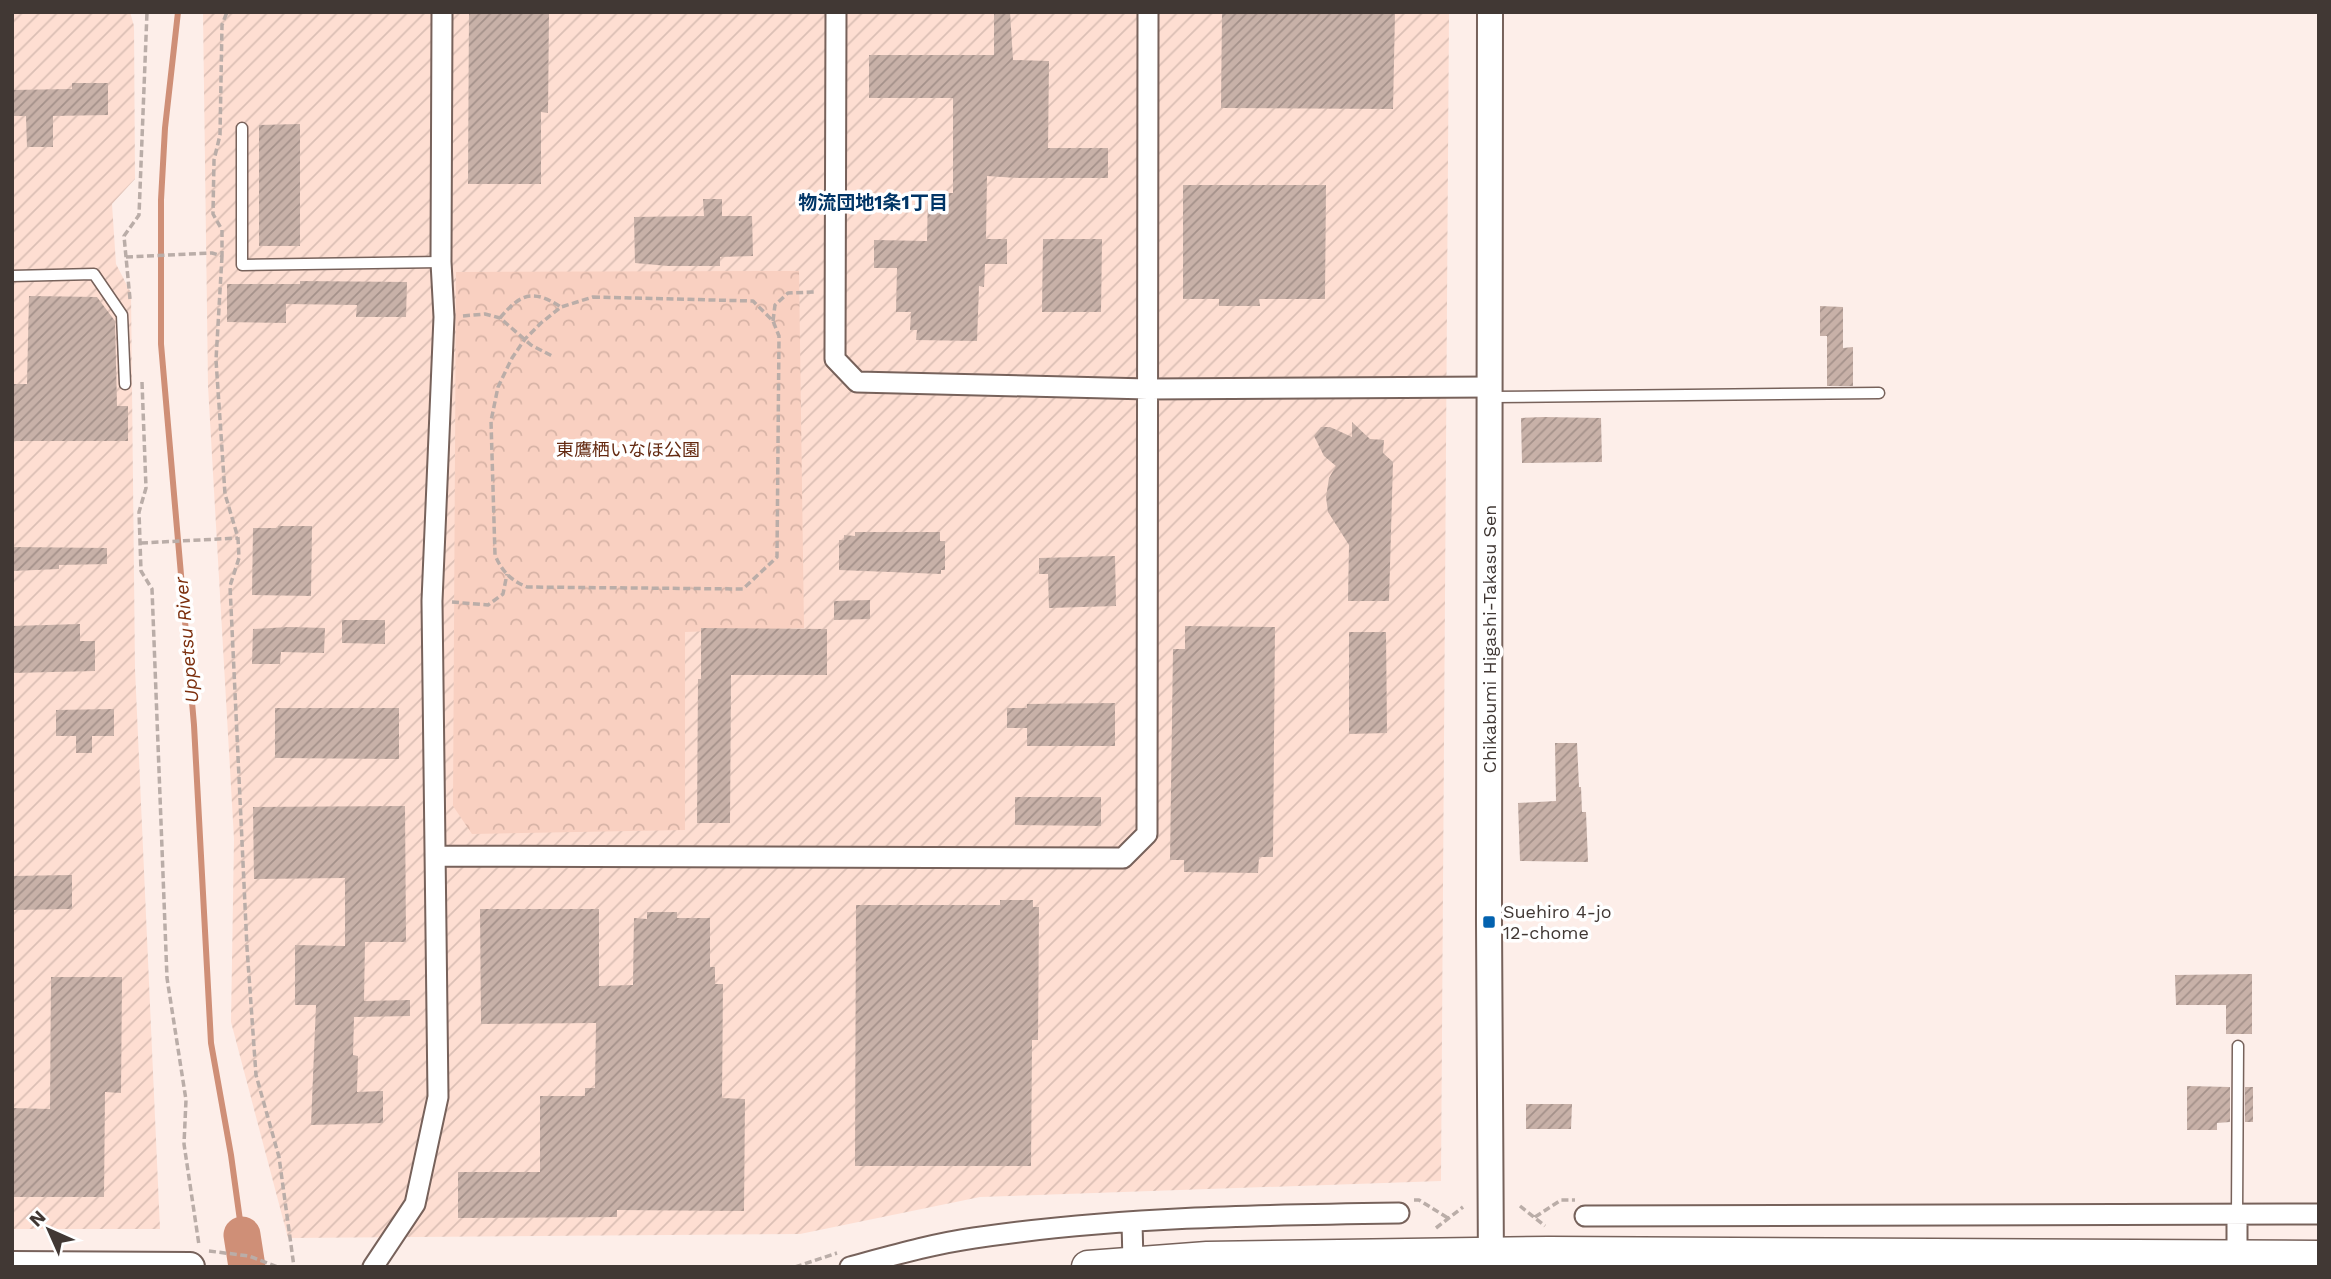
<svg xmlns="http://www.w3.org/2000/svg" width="2331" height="1279" font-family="'Work Sans','Noto Sans JP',sans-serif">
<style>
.industrial{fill:url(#industrial-furrows)}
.park{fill:url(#park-crowns)}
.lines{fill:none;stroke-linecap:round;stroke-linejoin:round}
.stream{stroke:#cf8f77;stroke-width:6}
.river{stroke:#cf8f77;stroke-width:37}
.building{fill:url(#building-hatch)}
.service-casing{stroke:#77625b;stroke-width:13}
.minor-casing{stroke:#77625b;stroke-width:23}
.tertiary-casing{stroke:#77625b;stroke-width:28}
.secondary-casing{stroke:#77625b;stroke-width:32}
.trunk-casing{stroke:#77625b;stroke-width:35}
.path{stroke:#baada8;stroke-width:3.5;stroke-dasharray:7 3.5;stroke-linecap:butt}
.service{stroke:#fff;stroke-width:10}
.minor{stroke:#fff;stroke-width:19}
.tertiary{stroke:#fff;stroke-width:24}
.secondary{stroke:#fff;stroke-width:28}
.trunk{stroke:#fff;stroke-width:32}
.poi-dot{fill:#0362af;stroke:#fff;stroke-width:2.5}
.labels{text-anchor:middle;stroke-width:7;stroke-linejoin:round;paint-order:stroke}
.park-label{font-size:18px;fill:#642a11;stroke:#fff}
.street-label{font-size:18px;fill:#413834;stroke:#fff}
.poi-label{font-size:18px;fill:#413834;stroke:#fff;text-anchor:start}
.neighbourhood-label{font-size:19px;font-weight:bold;fill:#003566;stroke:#fff}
.water-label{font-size:19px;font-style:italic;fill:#7c2f0d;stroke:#fff}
</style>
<defs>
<pattern id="industrial-furrows" width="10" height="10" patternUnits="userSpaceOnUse" patternTransform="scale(1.75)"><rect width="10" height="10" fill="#feded2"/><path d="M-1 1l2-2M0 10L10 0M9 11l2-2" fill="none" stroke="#dbbfb5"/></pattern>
<pattern id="park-crowns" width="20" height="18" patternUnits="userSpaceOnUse" patternTransform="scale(1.75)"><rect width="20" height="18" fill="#f9d0c1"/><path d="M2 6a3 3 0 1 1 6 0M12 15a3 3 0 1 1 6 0" fill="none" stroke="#d7b3a6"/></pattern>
<pattern id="building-hatch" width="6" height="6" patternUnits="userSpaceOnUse" patternTransform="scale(1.75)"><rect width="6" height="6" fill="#c8b1a8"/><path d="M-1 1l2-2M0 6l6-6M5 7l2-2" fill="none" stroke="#a4918a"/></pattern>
</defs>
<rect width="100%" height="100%" fill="#fdeee9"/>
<!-- industrial -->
<path class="industrial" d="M12 12H130L134 26 135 179 112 204 116 264 131 293 135 669 160 1229H12Z
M203 12H1449L1441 1181 980 1197 800 1234 288 1238 231 1022 234 839 208 386Z"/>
<!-- park -->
<path class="park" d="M799 271 804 628 685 632V830L472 834 453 806 456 272Z"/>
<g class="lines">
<!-- stream -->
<path class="stream" d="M178 12 165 128 161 200V344L194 725 211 1043 231 1155 242 1235"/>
<!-- river -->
<path class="river" d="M242 1235 247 1267"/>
</g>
<!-- building -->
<path class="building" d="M469 12H549L548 113 541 112V184H468Z
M994 12H1010L1013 60 1049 61 1048 148H1108V178H1020L987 176 986 239H1007V264H985L984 287 979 286 977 341 916 340 917 330H910L911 312H896L897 268H874V240L927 241 928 193H953V98H869V55H994Z
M1222 12H1395L1393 109 1221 108Z
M72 83H108V115L53 116V147H27L26 116H12V90L72 89Z
M300 124V246H259V125Z
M1183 185H1326L1325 299H1259L1260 306H1219V299H1183Z
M703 199H722V216H752L753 256 720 257V266H668L635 263 634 217 704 216Z
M1043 239H1102L1101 312H1042Z
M300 281 407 282 406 317H356L357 305 286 304V323L227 322V284H300Z
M29 296 97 297 115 321 117 406H128V441H12V384H27Z
M1820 306 1843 307V348L1853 347V386H1827V336H1820Z
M1544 417 1601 418 1602 462 1522 463 1521 418Z
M1352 422 1370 439 1384 440 1383 453 1393 462 1389 601H1348L1349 545 1328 512 1326 497 1329 478 1336 466 1324 456 1314 436 1321 427H1330L1352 437Z
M278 526H312L311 596 252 595 253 528H278Z
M855 532H940V541H945V570H941V574L839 570V540H844V535L855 536Z
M12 547 107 548V564L59 565V569L12 571Z
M1115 556 1116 606 1049 608 1048 574H1039V558Z
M870 600V619L834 620V601Z
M342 620H385V644L342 643Z
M80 624V641H95V671L12 673V626Z
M1185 626 1275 627 1273 857H1259L1258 873 1184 872V860H1170L1173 649H1185Z
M289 627 325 628 324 653 281 652 280 664H252L253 629Z
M701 628 827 629V675H731L730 823H697L698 679H701Z
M1349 632H1386L1387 733 1349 734Z
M1115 703V746H1027V728H1007V708H1027V704Z
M275 708H399V759L275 758Z
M114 709V736H92V753H76V736H56V710Z
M1555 743H1577L1579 787H1581L1582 812H1586L1588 862 1520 861 1518 803 1556 801Z
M1015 797H1101V826L1015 825Z
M405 806 406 942H365L364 1001 410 1000V1016L354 1017 353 1055 358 1056 357 1092 383 1091V1123L311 1125 316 1005H295V945L345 946V878L254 879 253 807Z
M72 875V909L12 910V876Z
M1000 900H1033V907H1039L1038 1040H1032L1031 1166H855L856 905H1000Z
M480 909H599V986L633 985 634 918 647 919V912H677V918H710V967H715V984H723L722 1098 745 1099 744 1211 617 1210V1217L458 1218V1172H540V1096H585V1088H595L596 1023 481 1024Z
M2252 974V1034H2226V1005H2176L2175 975Z
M51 977H122L121 1093 105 1092 104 1197H12V1108L50 1109Z
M2187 1086 2230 1087V1122L2217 1123V1130H2187Z
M2245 1087H2253V1122H2245Z
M1526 1104H1572L1571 1129H1526Z"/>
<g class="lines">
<!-- service casing -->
<g class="service-casing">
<path id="service" d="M242 128V265L441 262
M12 276 94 274 122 315 125 384
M1491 397 1879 393
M2237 1214 2238 1046"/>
</g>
<!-- minor casing -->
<g class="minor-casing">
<path id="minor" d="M836 12 835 359 857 382 1148 389 1491 387
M435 856 1123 858 1147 834 1148 12
M1585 1216 2319 1214
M1132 1222 1133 1262
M2237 1257V1214
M373 1267 415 1204 438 1097 432 601 444 317 441 262 442 12
M850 1267C891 1256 932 1244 974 1238 1115 1217 1257 1215 1399 1213"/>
</g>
<!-- tertiary casing -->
<g class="tertiary-casing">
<path id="tertiary" d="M1490 12 1489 922 1491 1267"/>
</g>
<!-- secondary casing -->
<g class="secondary-casing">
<path id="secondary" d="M12 1266 190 1267"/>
</g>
<!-- trunk casing -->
<g class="trunk-casing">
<path id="trunk" d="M1088 1267 1207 1258 1549 1253 2319 1257"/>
</g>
<!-- path -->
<path class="path" d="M222 256 216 360 225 494 238 538 239 558 230 586 247 948 256 1075 279 1157 294 1267
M126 257 212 253 222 256V230L213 214 214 160 220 135 222 25 227 12
M593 297 753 301 773 321 779 336 777 557 743 589 527 587C512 581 502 572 495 555L491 421 498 387 512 358 525 339 541 323 561 307Z
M130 299 124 236 139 215 147 12
M463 316 485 314 500 318 531 345 554 357
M500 318C521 293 533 289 561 307
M773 321 775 305 788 293 816 292
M142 382 146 488 139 512 141 571 152 589 167 978 186 1100 184 1144 199 1245
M141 543 238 538
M452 602 488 605 503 594 507 574
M1414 1200H1419L1448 1218
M1520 1206 1545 1226
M1535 1217 1561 1200H1575
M1436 1228 1463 1207
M209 1251 249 1256 278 1267
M795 1267 837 1253"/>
<!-- service -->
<use href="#service" class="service"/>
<!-- minor -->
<use href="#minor" class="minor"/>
<!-- tertiary -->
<use href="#tertiary" class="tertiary"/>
<!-- secondary -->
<use href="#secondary" class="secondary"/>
<!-- trunk -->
<use href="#trunk" class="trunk"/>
</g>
<!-- markers -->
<rect class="poi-dot" x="1482" y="915" width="14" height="14" rx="3.5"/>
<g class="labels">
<!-- park labels -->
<g class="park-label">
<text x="628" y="456">東鷹栖いなほ公園</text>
</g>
<!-- street labels -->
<g class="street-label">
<text transform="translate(1490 639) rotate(-90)" y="6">Chikabumi Higashi-Takasu Sen</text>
</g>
<!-- poi labels -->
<g class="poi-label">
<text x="1503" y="918">Suehiro 4-jo<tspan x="1503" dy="21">12-chome</tspan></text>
</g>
<!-- neighbourhood labels -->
<g class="neighbourhood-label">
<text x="873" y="209">物流団地1条1丁目</text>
</g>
<!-- water labels -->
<g class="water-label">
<text transform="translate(186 640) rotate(-95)" y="7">Uppetsu River</text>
</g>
</g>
<!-- border -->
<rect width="2331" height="1279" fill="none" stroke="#413834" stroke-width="28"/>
<!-- north arrow -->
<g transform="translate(49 1230) rotate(315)" stroke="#ffffff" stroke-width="5" paint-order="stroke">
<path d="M0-5L12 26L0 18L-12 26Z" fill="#413834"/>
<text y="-10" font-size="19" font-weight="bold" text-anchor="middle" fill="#413834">N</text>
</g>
</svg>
